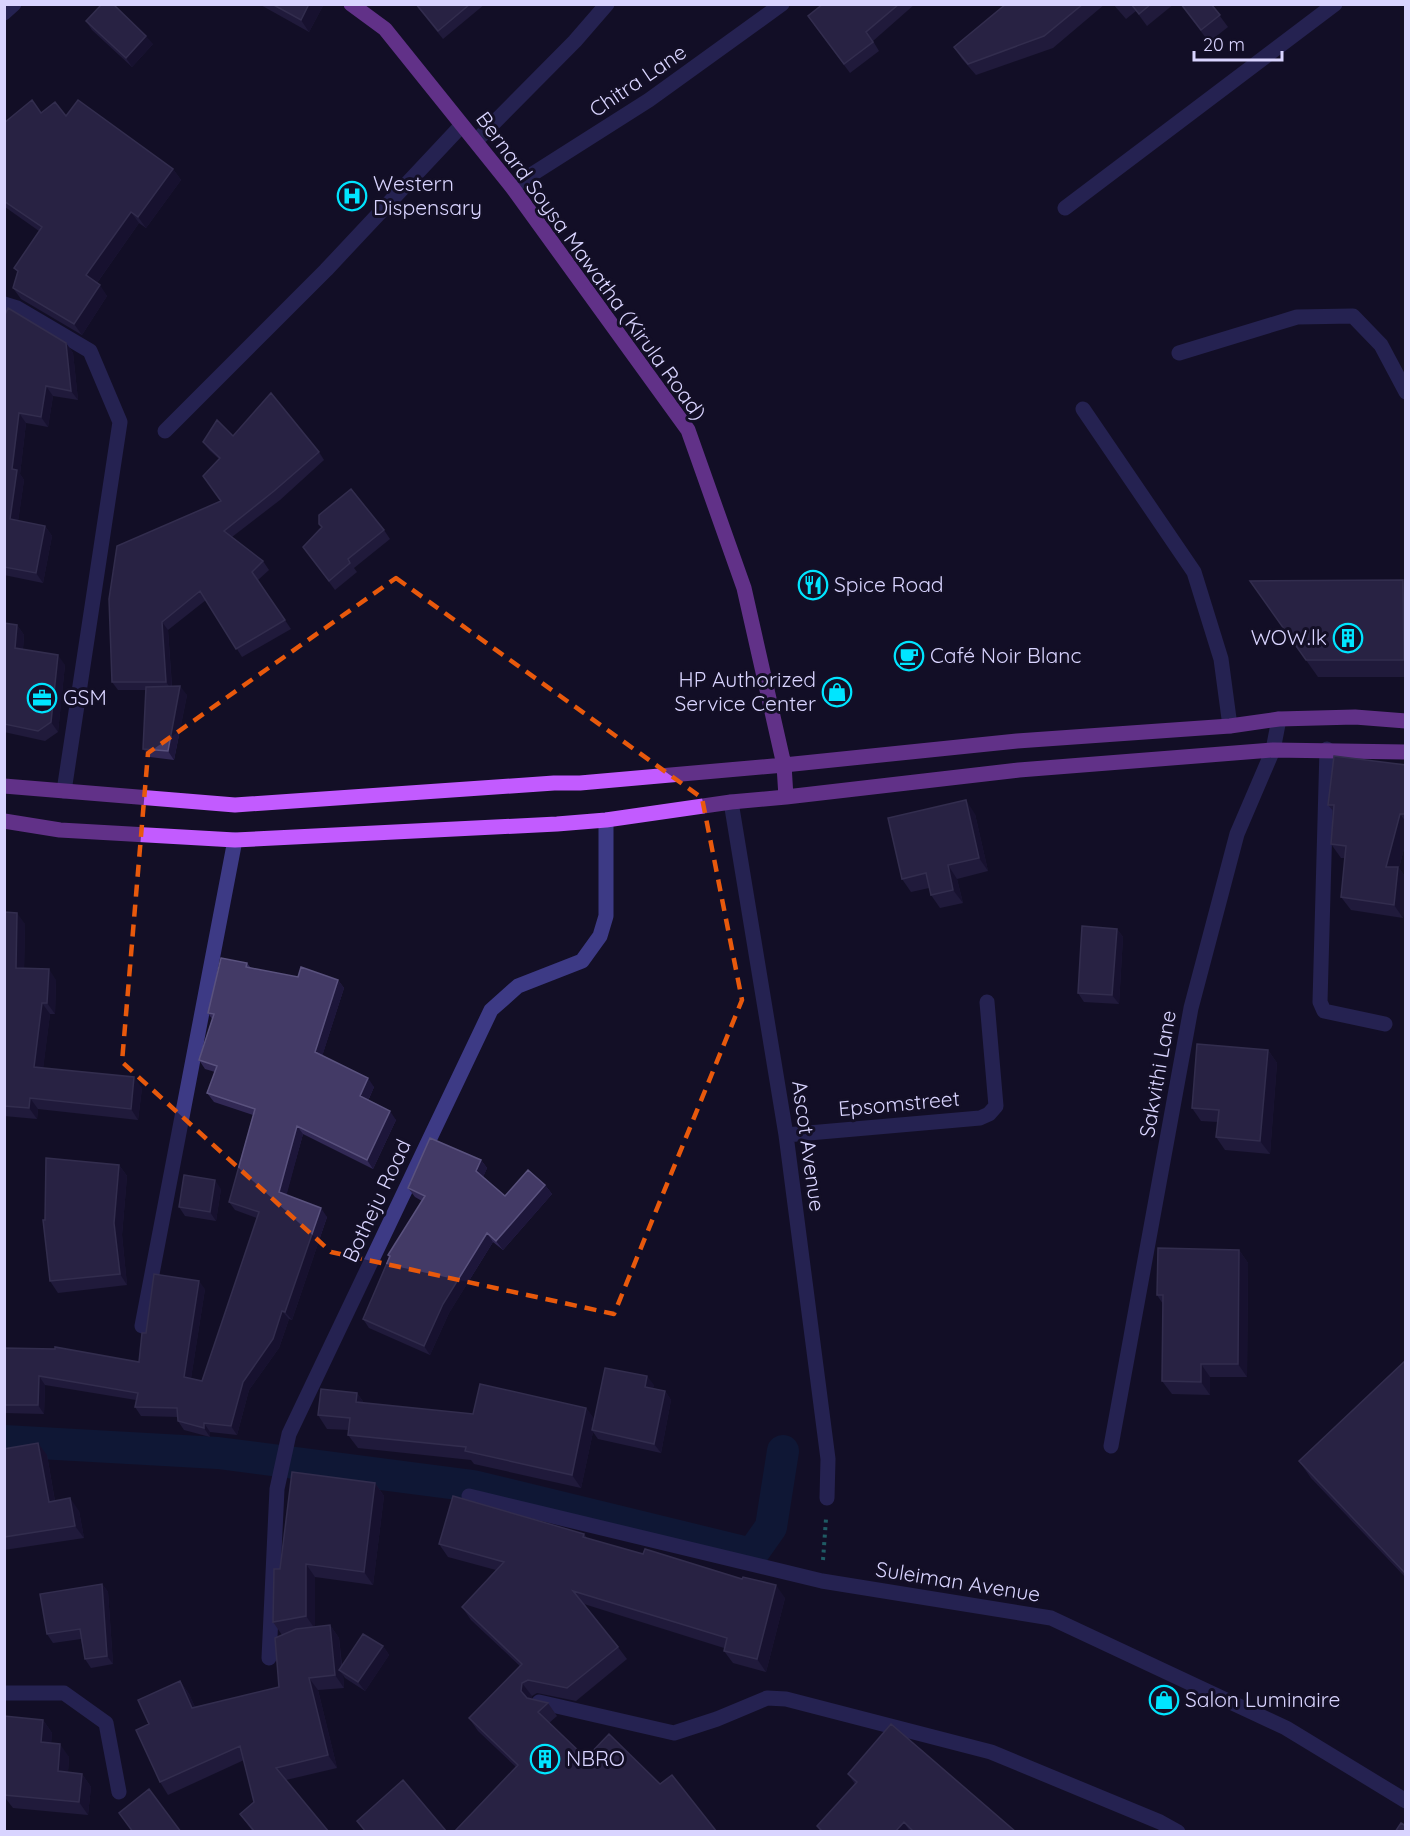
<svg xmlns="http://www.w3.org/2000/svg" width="1410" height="1836" font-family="Quicksand,sans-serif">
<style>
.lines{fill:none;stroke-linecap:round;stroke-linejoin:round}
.canal{stroke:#0c2248;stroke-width:32}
.path{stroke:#2fb8b0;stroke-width:4;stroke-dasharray:3 4.5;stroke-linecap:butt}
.minor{stroke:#3d3a85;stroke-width:15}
.major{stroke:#c25bff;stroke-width:15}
.wall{fill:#312854}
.shaded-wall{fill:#1d163a}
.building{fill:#433a66;stroke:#5a527e;stroke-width:1.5}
.marked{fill:none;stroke:#e8590c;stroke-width:4.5;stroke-dasharray:12 8;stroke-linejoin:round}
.labels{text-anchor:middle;stroke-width:6;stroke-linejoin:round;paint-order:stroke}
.street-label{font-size:21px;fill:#d9d4ff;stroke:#130f26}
.poi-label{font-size:21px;fill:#d9d4ff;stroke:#130f26;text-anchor:start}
</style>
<rect width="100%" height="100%" fill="#130f26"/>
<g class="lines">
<!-- canal -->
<path class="canal" d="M4 1441 218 1453 473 1486 752 1554 771 1527 783 1451"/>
<!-- path -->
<path class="path" d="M823 1560 826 1519"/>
<!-- minor -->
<path class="minor" d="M4 13 14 4
M476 141 575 41 607 4
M512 187 649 100 782 4
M1065 208 1335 4
M4 304 17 308 90 351 120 422 64 791
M1179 353 1297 317 1353 316 1381 345 1406 392
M1083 409 1194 572 1221 659 1230 726
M165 431 326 270 462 125
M1327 749 1320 1002 1324 1011 1385 1024
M731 802 786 1135 828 1459 827 1498
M786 1135 980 1118 989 1114 996 1106 987 1002
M142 1326 235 840
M1111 1446 1191 1008 1237 834 1273 750 1279 719
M469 1496 822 1581 1051 1618 1286 1728 1406 1801
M269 1658 277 1489 289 1434 491 1010 518 986 582 961 600 936 606 916V820
M4 1693H64L106 1723 119 1792
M539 1702 674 1733 717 1719 767 1698 786 1699 991 1752 1160 1822 1178 1832"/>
<!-- major -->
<path class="major" d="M351 4 385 29 512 187 688 430 744 588 784 765 786 797
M4 786 235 805 554 783H580L784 765 1017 741 1230 726 1279 719 1355 717 1406 721
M4 821 60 830 235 840 557 824 606 820 731 802 786 797 1019 770 1273 750 1406 752"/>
</g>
<!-- wall -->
<path class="wall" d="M259 4H324L309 32Z
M415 4H485L443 39Z
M823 4H915L873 41 879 51 850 73 814 25Z
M1006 4H1105L1053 48 976 75 962 59 954 47Z
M1113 4H1174L1147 26 1136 11 1126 19Z
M1180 4H1211L1228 27 1209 42Z
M86 21 153 44 132 67 92 30Z
M41 113 66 116 173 169 181 180 146 228 139 223 97 283 107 296 82 335 21 299 13 288 18 273 14 268 39 231 5 207 4 123Z
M4 317 66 343 73 353 78 400 53 396 48 427 26 423 20 474 24 480 18 521 45 526 52 536 43 583 4 575Z
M233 436 319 452 324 460 280 500 232 537 263 561 269 570 258 580 291 629 242 657 206 600 168 630 172 686 187 695 174 760 150 757 143 749 146 690H118L112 682 221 501 219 459 209 450 203 442Z
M384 530 390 539 354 568 357 572 335 590 303 547Z
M1250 581 1406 583V677H1318Z
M4 623 17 625 24 635 23 649 65 665 58 732 45 741 4 732Z
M1406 765V841L1399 868 1406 878V896L1403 918 1351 910 1341 897 1345 858H1341L1331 844 1334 812 1328 805Z
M975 814 988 871 957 879 963 903 940 908 931 895 929 888 911 892 902 879Z
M4 912 25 924 24 968 56 980 55 1014H50L43 1068 142 1088 138 1120 38 1109 37 1119 4 1116Z
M1117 929 1123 937 1119 1004 1084 1002 1078 993Z
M247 963 251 968 298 977 338 980 344 988 322 1056 374 1087 368 1101 396 1120 373 1169 303 1134 286 1195 327 1217 292 1320 289 1319 279 1348 249 1390 237 1435 210 1432V1437L184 1430 178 1421V1417L141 1416 135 1407 136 1400 45 1385 44 1414 4 1413V1348L139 1362 146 1333 205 1289 191 1378 202 1381 257 1218 235 1210 229 1202 253 1115 214 1102 207 1093 215 1072 205 1069 199 1060 212 1019 208 1013Z
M1268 1050 1277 1063 1270 1154 1225 1150 1216 1137 1218 1122 1201 1121 1192 1108Z
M481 1160 487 1168 483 1177 505 1196 545 1185 552 1194 503 1250 493 1242 449 1313 430 1355 369 1328 363 1319 389 1257 388 1255 422 1201 415 1197 408 1188Z
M119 1165 127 1176 122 1235 127 1285 58 1293 50 1281 45 1220Z
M221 1189 216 1221 185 1216 179 1207Z
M1239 1250 1248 1263 1247 1377H1210V1395L1172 1394 1162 1381 1163 1304 1157 1295Z
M1406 1360V1578L1311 1478 1299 1461Z
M654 1385 653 1388 665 1391 671 1400 661 1453 598 1439 593 1432 581 1488 474 1464 471 1460 358 1448 348 1435 349 1430 327 1429 318 1415 357 1393 364 1403 473 1414 586 1408 594 1419Z
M4 1449 47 1455 55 1501 79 1511 84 1538 4 1550Z
M375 1483 384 1496 373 1585 315 1577V1627L330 1625 339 1638 342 1665 383 1646 389 1655 365 1691 345 1678 343 1675 344 1688 318 1690 337 1768 286 1780 329 1832H253L240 1814 254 1802 244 1760 168 1795 160 1782 149 1724 180 1681 189 1694 195 1707 279 1687 282 1635 273 1622 280 1569Z
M584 1534 587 1538 785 1598 766 1672 733 1663 724 1651V1648L584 1604 618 1647 627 1659 576 1701 537 1693 532 1696 531 1699 548 1703 557 1716 549 1723 586 1758 660 1784 717 1832 516 1767 478 1731 469 1718 520 1666 471 1620 462 1607 496 1570 448 1557 439 1544Z
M102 1584 108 1592 113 1664 91 1668 85 1659 81 1639 53 1643 47 1634Z
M4 1716 43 1720 52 1733 51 1743 69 1757 68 1772 82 1774 91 1787 88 1815 13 1808 6 1799H4Z
M848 1774 1016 1832H821L817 1826 855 1784Z"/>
<!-- shaded-wall -->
<path class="shaded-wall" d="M309 4H324L309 32 301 20Z
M146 36 153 44 132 67 126 58Z
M173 169 181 180 146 228 138 217Z
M131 212 139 223 94 287 86 275Z
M100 285 107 296 82 335 74 324Z
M66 343 73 353 78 400 71 391Z
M46 386 53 396 48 427 41 417Z
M19 413 26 423 20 474 24 480 17 529 10 519 12 469Z
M45 526 52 536 43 583 36 573Z
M1403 580 1406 583V662L1404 660Z
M162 622 168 630 172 690 166 682Z
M17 625 24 635 22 658 15 648Z
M58 655 65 665 58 732 51 722Z
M180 686 187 695 174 760 168 751Z
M966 800 975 814 988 871 979 858Z
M1400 814 1406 822V841L1399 868 1406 878V896L1403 918 1394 905 1386 867Z
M948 865 957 879 963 903 953 890Z
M17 913 25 924 24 979 16 968Z
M1117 929 1123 937 1119 1004 1112 995Z
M49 969 56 980 55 1014 47 1003Z
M338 980 344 988 321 1060 315 1052Z
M42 1003 50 1014 42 1078 34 1067Z
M1268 1050 1277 1063 1270 1154 1260 1141Z
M134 1077 142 1088 138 1120 131 1109Z
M368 1078 374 1087 366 1105 360 1096Z
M30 1098 38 1109 37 1119 29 1108Z
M390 1111 396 1120 373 1169 367 1160Z
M297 1126 303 1134 285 1201 279 1192Z
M481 1160 487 1168 482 1180 476 1171Z
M119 1165 127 1176 122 1235 127 1285 120 1274 114 1223Z
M215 1180 221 1189 216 1221 210 1212Z
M545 1185 552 1194 503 1250 496 1241Z
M321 1208 327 1217 292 1320 285 1312Z
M487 1233 493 1242 449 1313 430 1355 424 1346 443 1304Z
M1239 1250 1248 1263 1247 1377 1238 1364Z
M199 1281 205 1289 190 1385 184 1377Z
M282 1311 289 1319 279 1348 249 1390 237 1435 231 1426 243 1382Z
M1201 1364 1210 1377V1395L1201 1382Z
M39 1376 45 1385 44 1414 38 1405Z
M647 1376 654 1385 651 1396 645 1387Z
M665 1391 671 1400 661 1453 654 1444Z
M357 1393 366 1406 356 1402Z
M586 1408 596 1421 592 1430 593 1432 581 1488 572 1475Z
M204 1423 210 1432V1437L204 1428Z
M38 1443 47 1455 57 1514 49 1502Z
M375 1483 384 1496 373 1585 364 1572Z
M70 1498 79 1511 84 1538 75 1526Z
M306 1564 315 1577V1629L306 1616Z
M102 1584 108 1592 113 1664 107 1656Z
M776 1585 785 1598 766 1672 757 1659Z
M330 1625 339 1638 342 1672 339 1670 343 1675 344 1688 335 1675Z
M383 1646 389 1655 365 1691 358 1682Z
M309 1678 318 1690 337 1768 328 1755Z
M180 1681 189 1694 201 1720 192 1708Z
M522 1683 532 1696 530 1704 521 1691Z
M43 1720 52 1733 50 1755 41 1742Z
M60 1744 69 1757 67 1784 58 1771Z
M82 1774 91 1787 88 1815 79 1802Z
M904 1822 910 1832H895Z"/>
<!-- building -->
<path class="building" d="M102 4H113L146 36 126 58 86 21Z
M272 4H309L301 20Z
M416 4H470L438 31Z
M823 4H899L866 32 873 42 844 64 808 16Z
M1006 4H1083L1044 36 968 64 954 47Z
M1131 4H1151L1139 14Z
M1181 4H1211L1220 15 1201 30Z
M32 100 41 113 55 102 66 116 78 100 173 169 138 217 131 212 86 275 100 285 74 324 13 288 18 271 14 268 42 227 4 201V123Z
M8 308 66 343 71 391 46 386 41 417 19 413 12 469 17 470 10 519 45 526 36 573 4 567V317Z
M271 393 319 452 274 491 224 531 263 561 252 572 285 620 236 649 200 591 162 622 166 682H112L109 599 117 546 221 501 203 476 220 458 203 442 217 420 233 436Z
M351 489 384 530 348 559 350 563 329 581 303 547 322 527 319 524V515Z
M1403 580 1404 660H1306L1250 581Z
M4 623 17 625 15 648 58 655 51 722 38 731 4 724Z
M180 686 168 751 143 749 146 687Z
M1334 756 1406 765V814H1400L1386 867H1398L1394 905 1341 897 1346 846 1331 844 1334 805H1328Z
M966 800 979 858 948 865 953 890 931 895 926 873 902 879 888 818Z
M4 912 17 913 16 968 49 969 47 1003H42L34 1067 134 1077 131 1109 30 1098 29 1108 4 1106Z
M1082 926 1117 929 1112 995 1078 993Z
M221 958 247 963 246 967 298 977 301 967 338 980 315 1052 368 1078 360 1096 390 1111 367 1160 297 1126 279 1192 321 1208 285 1312 282 1311 273 1339 243 1382 231 1426 204 1423V1428L178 1421 177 1408 135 1407 138 1393 39 1376 38 1405H4V1348L55 1349V1347L139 1362 142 1333H146L154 1274 199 1281 184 1377 202 1381 259 1212 229 1202 255 1109 207 1093 217 1066 199 1060 214 1014 208 1013Z
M1197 1044 1268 1050 1260 1141 1216 1137 1219 1110 1192 1108Z
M430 1138 481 1160 476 1171 505 1196 528 1170 545 1185 496 1241 487 1233 443 1304 424 1346 363 1319 390 1256 388 1255 425 1196 408 1188Z
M46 1158 119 1165 114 1223 120 1274 50 1281 43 1220H45Z
M184 1175 215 1180 210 1212 179 1207Z
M1158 1248 1239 1250 1238 1364H1201V1382L1162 1381 1163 1295H1157Z
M1406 1360V1570L1404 1572 1299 1461Z
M605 1368 647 1376 645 1387 665 1391 654 1444 592 1430Z
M480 1384 586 1408 572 1475 465 1451 466 1447 348 1435 350 1418 318 1415 321 1389 357 1393 356 1402 473 1414Z
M38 1443 49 1502 70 1498 75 1526 4 1537V1449Z
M292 1472 375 1483 364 1572 306 1564V1616L273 1622 274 1569H280Z
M453 1496 584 1534 583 1537 643 1554 645 1549 742 1579 743 1577 776 1585 757 1659 724 1651 727 1638 573 1591 618 1647 567 1688 528 1680 522 1683 521 1691 527 1698 548 1703 538 1712 586 1758 609 1734 660 1784 672 1775 717 1832H454L518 1765 469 1718 522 1664 462 1607 504 1562 439 1544Z
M102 1584 107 1656 85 1659 80 1629 47 1634 40 1594Z
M330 1625 335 1675 309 1678 328 1755 276 1768 329 1832H255L240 1814 254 1802 240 1746 160 1782 136 1730 149 1724 138 1700 180 1681 192 1708 279 1687 275 1638 296 1629Z
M363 1634 383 1646 358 1682 339 1670Z
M4 1716 43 1720 41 1742 60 1744 58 1771 82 1774 79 1802 4 1795Z
M891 1724 1016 1832H914L904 1822 895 1832H823L817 1826 857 1782 848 1774Z
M403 1780 447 1832H366L357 1821Z
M149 1789 181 1832H133L119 1813Z
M1401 1823 1406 1826V1832H1395Z"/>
<!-- marked area -->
<path d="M0 0H1410V1836H0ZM396 578 702 798 742 1000 614 1314 331 1252 122 1062 148 753Z" fill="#130f26" fill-opacity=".55" fill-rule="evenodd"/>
<path class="marked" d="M396 578 702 798 742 1000 614 1314 331 1252 122 1062 148 753Z"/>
<!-- icons -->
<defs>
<g id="hospital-ring" transform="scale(1.5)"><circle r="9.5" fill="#130f26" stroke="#00e5ff" stroke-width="1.5"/><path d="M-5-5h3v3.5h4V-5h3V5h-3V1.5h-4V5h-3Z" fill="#00e5ff"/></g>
<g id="restaurant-ring" transform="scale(1.5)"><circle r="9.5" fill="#130f26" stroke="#00e5ff" stroke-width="1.5"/><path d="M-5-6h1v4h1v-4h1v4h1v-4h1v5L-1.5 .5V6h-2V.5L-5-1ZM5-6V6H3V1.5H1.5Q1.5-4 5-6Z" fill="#00e5ff"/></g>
<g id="building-ring" transform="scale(1.5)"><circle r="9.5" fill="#130f26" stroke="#00e5ff" stroke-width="1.5"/><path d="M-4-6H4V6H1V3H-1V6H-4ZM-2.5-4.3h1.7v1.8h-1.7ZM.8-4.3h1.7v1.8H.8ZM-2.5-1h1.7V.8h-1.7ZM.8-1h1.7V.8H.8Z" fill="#00e5ff"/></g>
<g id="cafe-ring" transform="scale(1.5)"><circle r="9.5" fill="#130f26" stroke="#00e5ff" stroke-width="1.5"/><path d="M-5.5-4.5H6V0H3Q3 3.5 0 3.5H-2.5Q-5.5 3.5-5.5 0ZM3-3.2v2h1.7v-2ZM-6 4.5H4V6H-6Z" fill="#00e5ff"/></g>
<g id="shop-ring" transform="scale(1.5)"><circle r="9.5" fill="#130f26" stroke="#00e5ff" stroke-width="1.5"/><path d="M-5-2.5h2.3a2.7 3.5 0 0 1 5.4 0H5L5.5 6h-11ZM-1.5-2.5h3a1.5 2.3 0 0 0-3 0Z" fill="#00e5ff"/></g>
<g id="office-ring" transform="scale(1.5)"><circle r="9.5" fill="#130f26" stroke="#00e5ff" stroke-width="1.5"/><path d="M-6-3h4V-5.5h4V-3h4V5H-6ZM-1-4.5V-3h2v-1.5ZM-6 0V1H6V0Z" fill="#00e5ff"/></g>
</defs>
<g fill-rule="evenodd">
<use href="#hospital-ring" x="352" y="196"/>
<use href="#restaurant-ring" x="813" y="585"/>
<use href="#building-ring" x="1348" y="638"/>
<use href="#cafe-ring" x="909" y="656"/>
<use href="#shop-ring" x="837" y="692"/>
<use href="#office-ring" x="42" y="698"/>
<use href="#shop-ring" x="1164" y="1700"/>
<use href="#building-ring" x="545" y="1759"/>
</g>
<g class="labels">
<!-- street labels -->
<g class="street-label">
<text transform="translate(638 81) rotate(-34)" y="7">Chitra Lane</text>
<text transform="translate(591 266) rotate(54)" y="7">Bernard Soysa Mawatha (Kirula Road)</text>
<text transform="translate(1158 1074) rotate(-80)" y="7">Sakvithi Lane</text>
<text transform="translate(899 1104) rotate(-5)" y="7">Epsomstreet</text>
<text transform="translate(808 1146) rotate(82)" y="7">Ascot Avenue</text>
<text transform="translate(377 1201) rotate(-65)" y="7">Botheju Road</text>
<text transform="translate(958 1582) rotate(9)" y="7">Suleiman Avenue</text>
</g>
<!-- poi labels -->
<g class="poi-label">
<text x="373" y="191">Western<tspan x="373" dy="24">Dispensary</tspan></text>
<text x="834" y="592">Spice Road</text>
<text x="1327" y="645" text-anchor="end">WOW.lk</text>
<text x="930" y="663">Café Noir Blanc</text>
<text x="816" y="687" text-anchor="end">HP Authorized<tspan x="816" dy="24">Service Center</tspan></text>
<text x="63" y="705">GSM</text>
<text x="1185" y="1707">Salon Luminaire</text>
<text x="566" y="1766">NBRO</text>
</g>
</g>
<!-- border -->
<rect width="1410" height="1836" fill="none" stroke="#d9d4ff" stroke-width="12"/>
<!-- scale -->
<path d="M1194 51v9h88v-9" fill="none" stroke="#d9d4ff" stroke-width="3"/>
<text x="1203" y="51" font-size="18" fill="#d9d4ff" stroke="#130f26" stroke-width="4.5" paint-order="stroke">20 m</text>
</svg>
